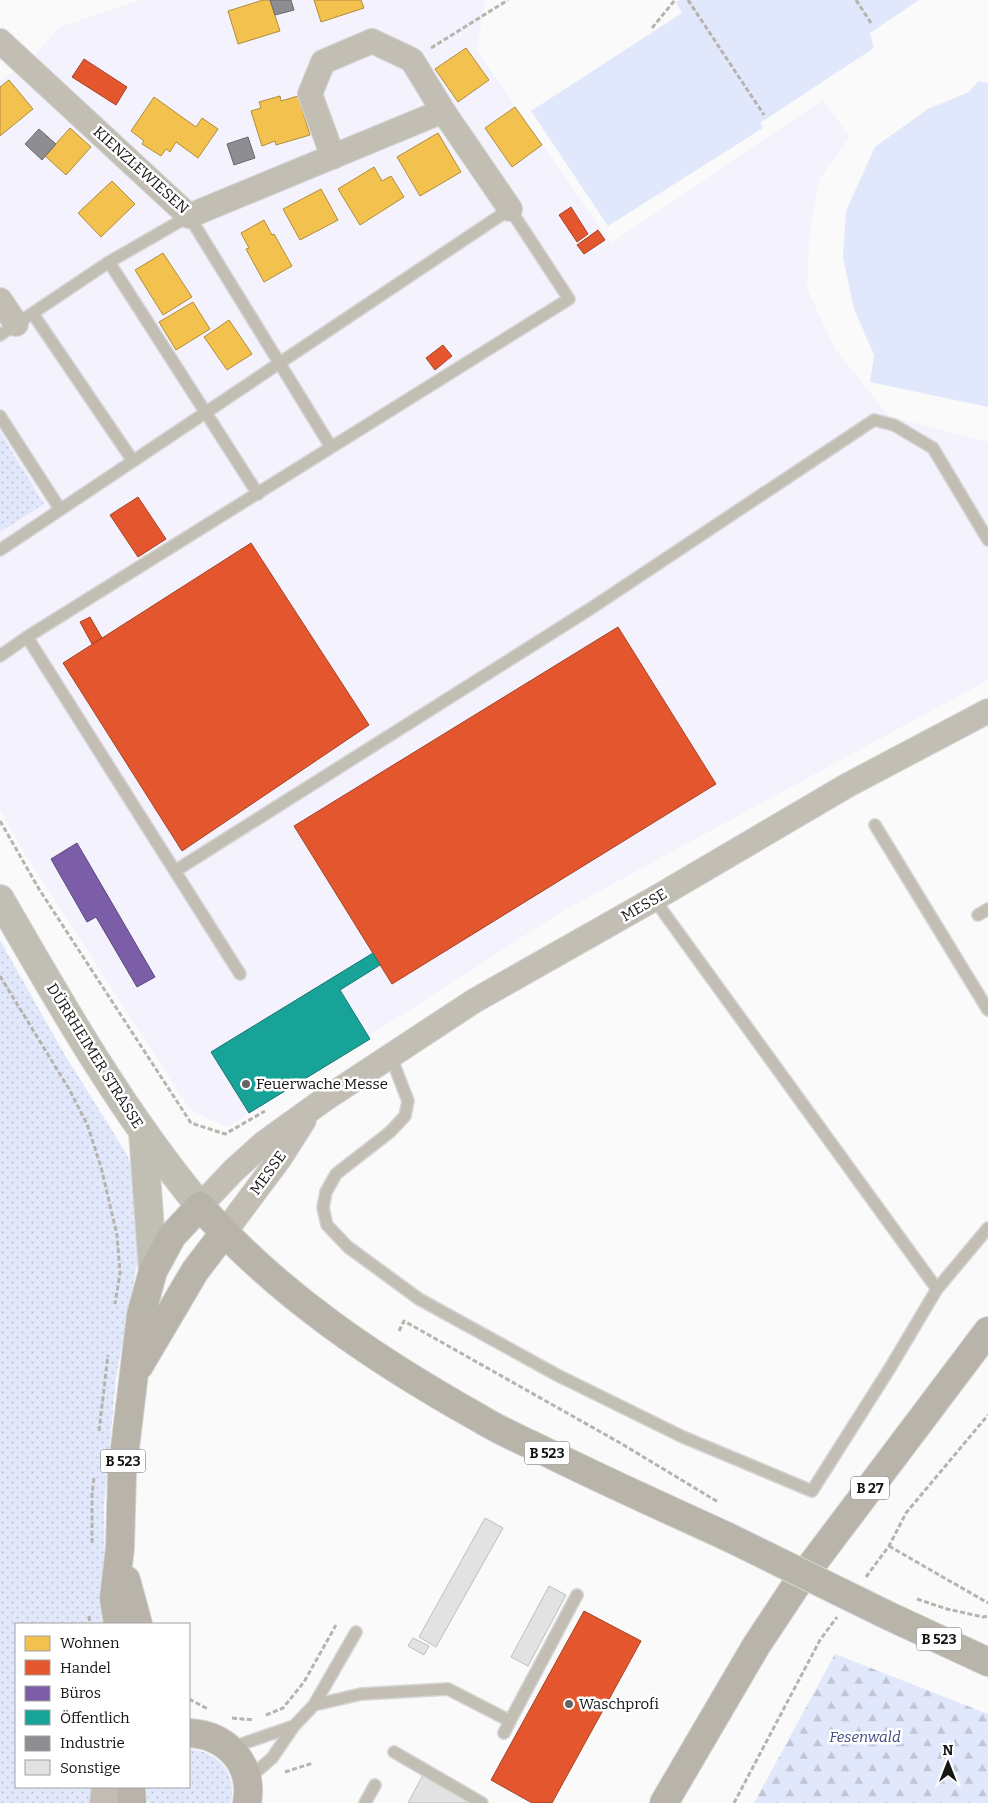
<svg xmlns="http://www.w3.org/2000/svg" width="988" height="1803" font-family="Bitter,serif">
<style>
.commercial{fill:#f4f2fc}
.grass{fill:url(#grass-dots)}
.forest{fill:url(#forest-firs)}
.pitch{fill:#e2e8fc}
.homes{fill:#f2c14e;stroke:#b08d3d}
.shops{fill:#e4572e;stroke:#a64326}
.offices{fill:#7b5ea7;stroke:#5c487b}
.public{fill:#17a398;stroke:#167871}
.industry{fill:#8d8d92;stroke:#69696c}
.building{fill:#e2e2e2;stroke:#bebebe}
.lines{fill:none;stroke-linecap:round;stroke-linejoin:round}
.service-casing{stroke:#d5d5d5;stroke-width:14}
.minor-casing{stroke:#d5d5d5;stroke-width:26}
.tertiary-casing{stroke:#d5d5d5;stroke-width:30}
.secondary-casing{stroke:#d5d5d5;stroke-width:30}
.primary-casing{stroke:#d5d5d5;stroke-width:30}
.path{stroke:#b7b4ae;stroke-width:3;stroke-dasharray:5 2.5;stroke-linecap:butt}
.service{stroke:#c2beb4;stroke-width:11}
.minor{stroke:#c2beb4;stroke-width:24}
.tertiary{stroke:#c2beb4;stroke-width:28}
.secondary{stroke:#c1beb3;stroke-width:28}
.primary{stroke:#b9b4aa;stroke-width:28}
.primary-bridge-casing{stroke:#d5d5d5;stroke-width:30;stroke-linecap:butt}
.primary-bridge{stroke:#b9b4aa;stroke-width:28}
.poi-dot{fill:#656565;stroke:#fff;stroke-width:2}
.labels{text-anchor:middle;stroke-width:5;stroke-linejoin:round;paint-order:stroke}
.shield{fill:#fff;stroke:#5b5b5b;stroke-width:1}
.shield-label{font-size:14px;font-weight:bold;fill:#151515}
.street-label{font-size:15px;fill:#151515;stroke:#fff}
.poi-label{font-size:15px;fill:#151515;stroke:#fff;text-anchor:start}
.park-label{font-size:15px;font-style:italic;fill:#3f4b7e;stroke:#fff}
</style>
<defs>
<pattern id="grass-dots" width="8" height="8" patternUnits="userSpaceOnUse" patternTransform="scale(1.25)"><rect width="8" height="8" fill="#e2e8fc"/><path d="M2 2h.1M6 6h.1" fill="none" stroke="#c1c6d7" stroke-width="1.8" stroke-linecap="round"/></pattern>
<pattern id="forest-firs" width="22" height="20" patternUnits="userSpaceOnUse" patternTransform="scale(1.25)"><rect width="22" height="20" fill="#e2e8fc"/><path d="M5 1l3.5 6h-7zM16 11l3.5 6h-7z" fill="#c1c6d7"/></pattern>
</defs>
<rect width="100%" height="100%" fill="#fafafa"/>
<!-- commercial -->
<path class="commercial" d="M140 0H485L477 51 611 243 823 100 850 137 820 178 810 227 807 288 835 349 889 416 988 442V680L561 912 228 1127 190 1110 25 854 0 810V80L25 65 60 27Z"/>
<!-- grass -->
<path class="grass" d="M0 432 44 504 0 532Z
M0 940 62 1050 126 1153 141 1186 146 1216 116 1378 104 1508 105 1565 101 1615 103 1624H16V1787H100L98 1803H0Z
M189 1749C219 1752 237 1772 231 1803H148L146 1787H189Z"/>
<!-- forest -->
<path class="forest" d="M835 1654 988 1714V1803H754Z"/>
<!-- pitch -->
<path class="pitch" d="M679 0H919L870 33 874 48 760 123 763 128 608 226 531 111 682 13 676 2Z
M978 81 988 83V407L870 382 874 355 854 309 843 258 846 211 875 147 928 109 969 92Z"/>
<!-- homes -->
<path class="homes" d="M263 0H270L280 31 238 44 228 11Z
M314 0H361L364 8 321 22Z
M466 48 489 80 458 102 435 69Z
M9 80 33 109 0 136V87Z
M280 96 281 101 298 96 310 135 276 145 275 141 262 146 251 111 261 108 259 102Z
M154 97 196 127 202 118 218 129 198 158 176 142 170 152 166 149 161 156 142 144 144 141 131 131Z
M515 107 542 145 512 167 485 128Z
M70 128 91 147 66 175 45 156Z
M438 133 461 172 420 196 397 157Z
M374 167 382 181 391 176 404 197 360 225 338 189Z
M112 181 135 204 101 237 78 213Z
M321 189 338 220 300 240 283 209Z
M264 220 272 235 274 234 292 266 264 282 246 249 249 248 241 233Z
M163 253 192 297 163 315 135 270Z
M193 302 210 329 176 350 159 322Z
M229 320 252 354 227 370 204 337Z"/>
<!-- shops -->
<path class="shops" d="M84 59 127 87 116 105 72 77Z
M571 207 588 234 577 242 559 215Z
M598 230 605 240 584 254 577 245Z
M443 345 452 356 435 370 426 358Z
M138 497 166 539 138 557 110 515Z
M251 543 369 725 182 851 63 663Z
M90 617 102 638 92 644 80 622Z
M618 627 716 784 392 984 294 826Z
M584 1611 641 1641 552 1803H532L491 1780Z"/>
<!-- offices -->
<path class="offices" d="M77 843 155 977 137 987 96 917 87 922 51 859Z"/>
<!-- public -->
<path class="public" d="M373 953 380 965 340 990 370 1039 249 1113 211 1052Z"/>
<!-- industry -->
<path class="industry" d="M270 0H291L294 10 275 15Z
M39 129 56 144 42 160 25 144Z
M248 137 255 158 234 165 227 144Z"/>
<!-- building -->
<path class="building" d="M485 1518 503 1528 436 1647 419 1637Z
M549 1586 566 1595 528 1666 511 1657Z
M413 1638 429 1646 424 1655 408 1646Z
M423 1775 478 1803H408Z"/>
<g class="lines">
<!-- service casing -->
<g class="service-casing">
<path id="service" d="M109 262 258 494
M33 314 133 461
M0 335 109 262 189 216 331 447
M0 416 60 509
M0 550 510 209 569 299 27 637 0 656
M27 637 240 974
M875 825 988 1010
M175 871 590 609 874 420 894 425 933 448 988 540
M654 899 937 1289
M978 915 988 909
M391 1057 408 1101 405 1116 390 1132 336 1174 326 1192 323 1208 327 1225 348 1247 419 1299 557 1375 683 1437 812 1491 890 1368 937 1289 988 1228
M314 1705 361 1694 448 1689 510 1721 504 1733
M510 1721 577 1595
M230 1748 294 1726
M394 1752 482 1803
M248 1779 272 1758 294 1726 314 1705 356 1632
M365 1803 375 1785"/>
</g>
<!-- minor casing -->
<g class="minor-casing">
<path id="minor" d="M0 41 189 216 443 111 510 209
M333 157 310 94 323 62 372 41 412 60 443 111
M0 300 16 324
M200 1206 233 1171 264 1143 325 1099 474 1001 654 899 848 785 988 711
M224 1233 280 1158 304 1120"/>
</g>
<!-- tertiary casing -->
<g class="tertiary-casing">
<path id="tertiary" d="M104 1803 106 1787"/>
</g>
<!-- secondary casing -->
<g class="secondary-casing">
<path id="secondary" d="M0 899C61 1005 122 1112 200 1206
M143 1132 153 1271"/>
</g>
<!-- primary casing -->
<g class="primary-casing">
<path id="primary" d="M139 1366 195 1271 224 1233
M126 1580 138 1624
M889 1616 988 1662
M118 1624 114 1598 120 1548 122 1473 141 1315 153 1271 172 1236 200 1206C277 1294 377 1361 479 1418 498 1430 519 1439 540 1449 602 1480 665 1508 728 1537
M189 1733C227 1735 254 1764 247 1803
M131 1787 132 1803
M664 1803 756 1646 795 1587 988 1331"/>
</g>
<!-- path -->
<path class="path" d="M688 0 764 115
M856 0 871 23
M652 28 675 0
M431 48 508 0
M0 821 39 889 191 1123 225 1134 265 1111
M0 976 69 1089 87 1124 101 1167 117 1235 120 1273 115 1304
M399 1331 404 1321 622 1444 718 1502
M99 1431 108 1355
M92 1543V1495L94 1477
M889 1546 988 1603
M866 1577 889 1546 906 1513 988 1415
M917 1599 947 1609 983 1617 988 1616
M89 1616 90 1624
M189 1699 208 1709
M266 1715 283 1708 304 1682 336 1625
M232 1718 254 1720
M285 1772 313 1763
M734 1803 820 1640 837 1617"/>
<!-- service -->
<use href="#service" class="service"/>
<!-- minor -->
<use href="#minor" class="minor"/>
<!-- tertiary -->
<use href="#tertiary" class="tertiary"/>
<!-- secondary -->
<use href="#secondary" class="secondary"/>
<!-- primary -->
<use href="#primary" class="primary"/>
<!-- primary-bridge casing -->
<g class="primary-bridge-casing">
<path id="primary-bridge" d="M728 1537 889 1616"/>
</g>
<!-- primary-bridge -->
<use href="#primary-bridge" class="primary-bridge"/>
</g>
<!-- markers -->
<g class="poi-dot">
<circle cx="246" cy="1084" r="5"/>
<circle cx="569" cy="1704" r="5"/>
</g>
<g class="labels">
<!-- shield labels -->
<g class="shield">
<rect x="524.5" y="1441.5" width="45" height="23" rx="4"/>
<rect x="100.5" y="1449.5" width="45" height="23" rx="4"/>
<rect x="851" y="1476.5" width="38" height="23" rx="4"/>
<rect x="916.5" y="1627.5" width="45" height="23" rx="4"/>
</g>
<g class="shield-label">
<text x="547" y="1458">B 523</text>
<text x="123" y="1466">B 523</text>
<text x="870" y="1493">B 27</text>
<text x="939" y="1644">B 523</text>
</g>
<!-- street labels -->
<g class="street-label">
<text transform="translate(141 170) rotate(42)" y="5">KIENZLEWIESEN</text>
<text transform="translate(644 905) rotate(-30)" y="5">MESSE</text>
<text transform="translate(95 1056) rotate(58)" y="5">DÜRRHEIMER STRASSE</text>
<text transform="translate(268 1173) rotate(-54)" y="5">MESSE</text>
</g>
<!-- poi labels -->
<g class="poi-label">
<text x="256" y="1089">Feuerwache Messe</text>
<text x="579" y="1709">Waschprofi</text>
</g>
<!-- park labels -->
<g class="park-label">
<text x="865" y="1742">Fesenwald</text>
</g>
</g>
<!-- legend -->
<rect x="15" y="1623" width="175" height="165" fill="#ffffff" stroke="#a1a1a1"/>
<rect x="25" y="1636" width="25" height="15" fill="#f2c14e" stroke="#a1a1a1"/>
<text x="60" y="1648" font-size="15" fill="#151515">Wohnen</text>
<rect x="25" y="1660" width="25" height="15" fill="#e4572e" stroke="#a1a1a1"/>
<text x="60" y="1673" font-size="15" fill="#151515">Handel</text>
<rect x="25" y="1686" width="25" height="15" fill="#7b5ea7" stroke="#a1a1a1"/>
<text x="60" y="1698" font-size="15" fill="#151515">Büros</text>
<rect x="25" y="1710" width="25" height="15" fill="#17a398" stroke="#a1a1a1"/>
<text x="60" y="1723" font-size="15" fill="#151515">Öffentlich</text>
<rect x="25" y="1736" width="25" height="15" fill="#8d8d92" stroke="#a1a1a1"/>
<text x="60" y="1748" font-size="15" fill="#151515">Industrie</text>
<rect x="25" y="1760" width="25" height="15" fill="#e2e2e2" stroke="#a1a1a1"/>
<text x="60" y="1773" font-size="15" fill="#151515">Sonstige</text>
<!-- north arrow -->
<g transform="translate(948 1763)" stroke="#ffffff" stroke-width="4" paint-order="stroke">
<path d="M0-4L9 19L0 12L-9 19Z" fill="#151515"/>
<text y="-8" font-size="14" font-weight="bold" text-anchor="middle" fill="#151515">N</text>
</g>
</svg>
